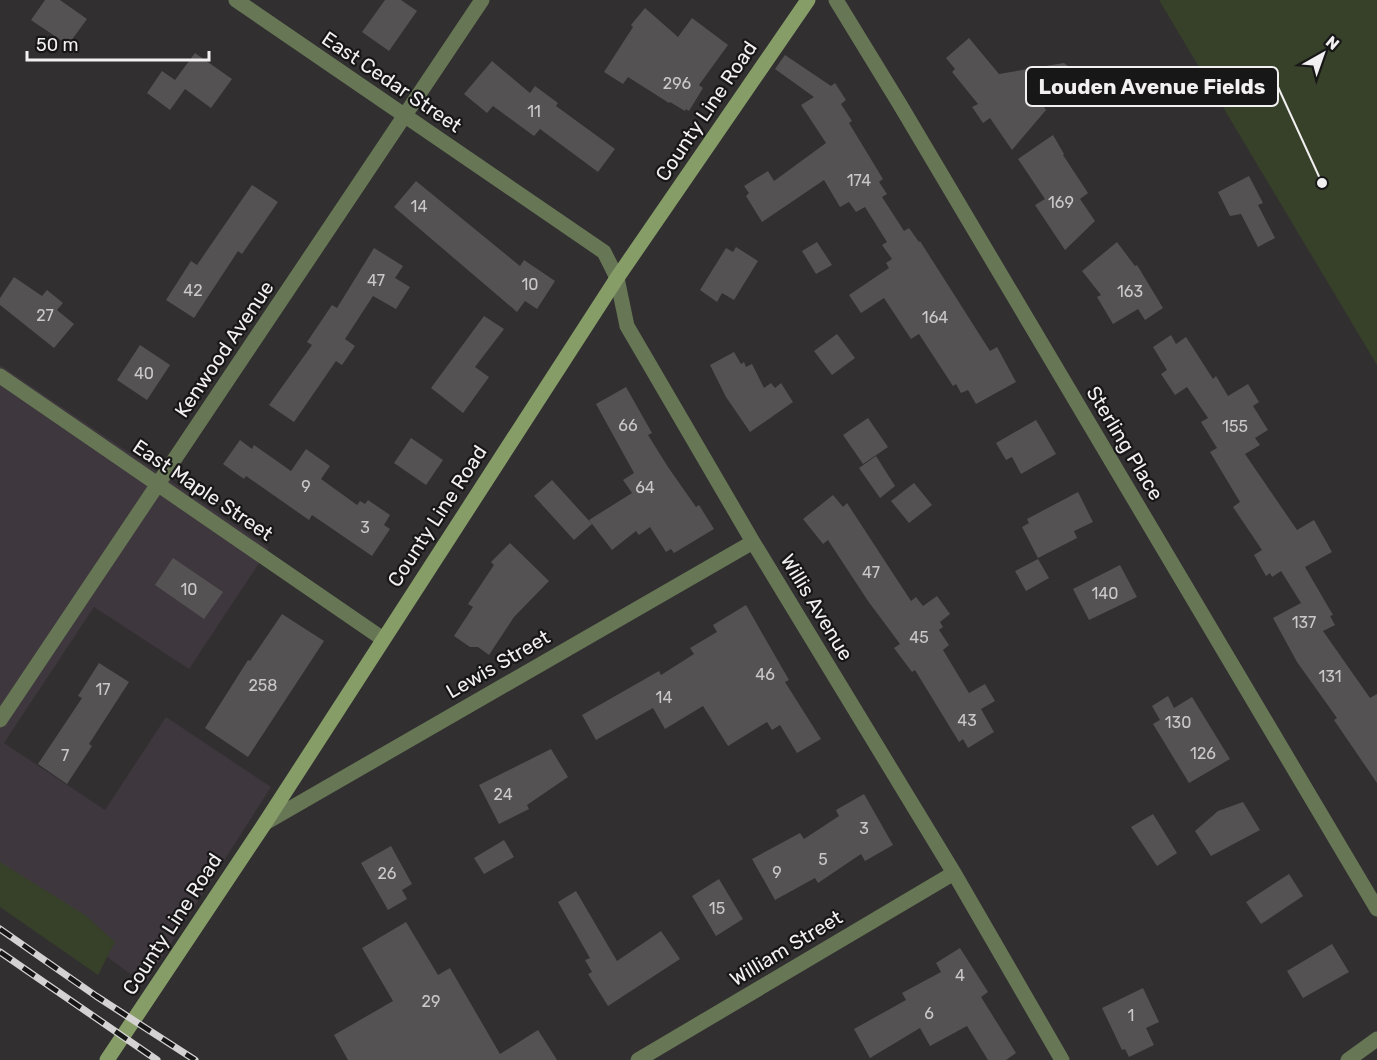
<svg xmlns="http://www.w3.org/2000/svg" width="1377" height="1060" font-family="Rubik,sans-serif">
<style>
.built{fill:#3e373d}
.green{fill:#374129}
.building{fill:#555254}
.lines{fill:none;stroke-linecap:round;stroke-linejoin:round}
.minor{stroke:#677655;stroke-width:15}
.secondary{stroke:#869d68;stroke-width:15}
.rail-casing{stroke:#d4d2d3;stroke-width:7}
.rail{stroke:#181718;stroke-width:4.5;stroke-dasharray:14;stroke-linecap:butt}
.labels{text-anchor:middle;stroke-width:4.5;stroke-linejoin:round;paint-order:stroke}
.number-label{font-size:16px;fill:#cbc8ca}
.street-label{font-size:20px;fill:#f2f0f1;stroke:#181718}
.leader{fill:none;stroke:#f2f0f1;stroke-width:2}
.callout-dot{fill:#f2f0f1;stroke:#181718;stroke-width:2}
.callout{fill:#181718;stroke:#f2f0f1;stroke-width:2}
.callout-label{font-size:21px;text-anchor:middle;font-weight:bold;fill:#f2f0f1}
</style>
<rect width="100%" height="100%" fill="#312f30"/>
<!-- built -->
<path class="built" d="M0 365 269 548 189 669 94 607 4 743 105 810 166 717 271 787 145 984 0 881Z"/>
<!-- green -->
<path class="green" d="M1159 0H1377V365Z
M0 862 85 915 115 942 98 975 0 907Z"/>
<!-- building -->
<path class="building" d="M45 0H60L87 19 68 45 31 20Z
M385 0H401L417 11 389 51 362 32Z
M645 8 678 37 692 18 728 45 699 85 703 88 689 111 686 109 685 111 670 102 669 103 628 77 623 84 604 72 633 27 631 25Z
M969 38 999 74 1064 63 1073 70V78L1070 82 1058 85 1038 98 1046 110 1012 150 990 118 983 123 972 107 978 104 952 72 955 69 946 58Z
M195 53 232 79 211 108 185 89 170 110 147 93 162 71 175 80Z
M785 55 831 86 835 83 846 100 841 104 852 121 849 123 883 179 879 182 887 194 882 197 904 231 909 228 919 242 920 241 990 351 997 347 1016 382 976 404 968 390 961 393 956 384 953 386 919 334 911 339 884 298 861 313 849 295 889 268 886 263 892 259 882 245 887 242 865 207 856 212 849 202 840 207 824 180 762 222 746 196 749 193 744 186 768 171 774 181 826 143 801 105 814 97 775 69Z
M492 61 530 93 535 86 558 103 556 106 615 149 598 172 540 129 534 136 493 106 487 113 464 94Z
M1053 135 1064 154 1063 155 1088 193 1080 199 1095 221 1065 250 1035 205 1045 199 1018 159Z
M1249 176 1263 203 1258 205 1275 238 1258 247 1241 214 1230 216 1218 192Z
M416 181 520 266 524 260 555 281 537 309 525 301 517 312 394 207Z
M252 185 278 202 242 254 238 251 194 318 166 300 191 261 197 265Z
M817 242 832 265 816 274 802 251Z
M1117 242 1135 266 1137 265 1163 308 1145 320 1138 309 1113 324 1097 297 1101 295 1082 271Z
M736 247 758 261 734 300 722 293 717 302 700 290 726 248 733 252Z
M374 248 403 266 395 278 410 287 396 309 373 296 345 339 355 346 342 365 336 361 294 422 269 405 312 345 307 342 332 305 337 308Z
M14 277 42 296 47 290 63 303 57 310 74 324 54 348 0 305V298Z
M484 316 504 329 475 367 489 377 463 413 431 388Z
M837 334 855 358 832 375 814 351Z
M1171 335 1176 344 1186 337 1213 379 1216 376 1228 396 1248 384 1259 402 1253 406 1268 430 1255 438 1260 445 1245 454 1297 530 1314 520 1332 552 1305 567 1333 615 1330 616 1335 625 1323 631 1370 698 1377 694V783L1334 720 1337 718 1297 662 1273 618 1301 603 1281 571 1272 577 1270 573 1266 576 1254 555 1262 550 1233 507 1240 502 1210 452 1217 448 1201 422 1208 418 1187 387 1175 395 1161 374 1167 370 1153 347Z
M140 345 170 365 147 400 117 380Z
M734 352 741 364 744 362 746 367 752 364 764 388 771 383 775 388 781 383 793 402 750 432 726 397 710 365Z
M626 387 652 433 648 435 668 467 696 507 699 505 714 529 674 553 671 549 666 552 650 527 639 535 636 531 612 550 589 520 632 493 623 480 634 473 596 404Z
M868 418 888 447 863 464 843 435Z
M1036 420 1056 454 1021 474 1012 457 1006 460 996 443Z
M411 438 443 460 426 485 394 463Z
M240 440 252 449 254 445 291 471 306 449 330 466 321 479 357 505 360 501 365 504 368 500 390 515 384 525 390 529 372 556 312 515 309 520 246 476 244 479 223 464Z
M876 456 895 486 880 498 859 468Z
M552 480 592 524 574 540 534 496Z
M914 483 932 505 909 523 891 501Z
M1078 492 1093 522 1074 531 1077 538 1038 558 1022 527 1029 523 1027 519Z
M833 495 843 507 847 503 911 601 916 597 923 606 937 596 950 614 940 622 943 627 939 630 949 645 943 650 969 693 985 684 995 701 981 709 994 732 968 748 963 739 959 742 915 670 912 672 894 648 900 644 868 601 828 540 823 544 803 519Z
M510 543 549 581 514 617 489 655 478 647H470L454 636 473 607 468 604 494 565 491 562Z
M173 558 223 592 204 619 155 585Z
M1038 559 1049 578 1026 591 1015 571Z
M1120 565 1137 597 1089 620 1073 589Z
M746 605 789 680 785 682 821 739 797 753 780 725 772 730 767 722 728 746 703 706 665 729 653 708 596 740 582 715 659 671 661 675 694 654 690 648 717 632 713 625Z
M282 614 324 641 248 757 205 728 248 660 250 661Z
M99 663 129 682 89 744 92 746 67 784 38 764 82 698 78 696Z
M1168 696 1174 708 1192 697 1230 759 1189 783 1153 724 1160 720 1152 706Z
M551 749 568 777 527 805 529 809 499 824 479 785Z
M864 794 893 845 865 861 861 854 818 883 815 878 775 900 752 859 800 833 804 839 839 816 836 810Z
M1243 802 1260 830 1211 856 1195 831 1218 811Z
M1153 814 1177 853 1157 866 1131 827Z
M504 840 514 857 484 874 474 858Z
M391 846 412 884 402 890 407 899 388 910 361 863Z
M1289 874 1303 896 1261 924 1246 902Z
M719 879 743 919 716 936 692 896Z
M576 891 617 961 661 931 680 959 608 1006 588 974 592 972 585 960 590 958 558 902Z
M406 922 438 975 450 968 500 1054 538 1030 557 1060H348L334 1035 393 1001 362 948Z
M1332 944 1349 972 1303 998 1287 971Z
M960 948 988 992 981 997 1016 1053 1006 1060H988L967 1026 930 1046 920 1028 870 1058 854 1029 906 1000 902 993 941 972 936 963Z
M1143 988 1159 1022 1146 1028 1154 1045 1129 1057 1125 1049 1122 1050 1102 1008Z"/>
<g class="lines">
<!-- minor -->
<path class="minor" d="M236 0 604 252 617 278 627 326 753 542 954 873 1062 1060
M836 0 899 103 1377 909
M0 376 383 639
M0 720 482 0
M265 823 753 542
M638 1060 954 873
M1348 1060 1377 1039"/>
<!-- secondary -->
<path class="secondary" d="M107 1060 265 823 617 278 808 0"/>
<!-- rail casing -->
<g class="rail-casing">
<path id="rail" d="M0 929 96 996 195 1060
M0 952 157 1060"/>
</g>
<!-- rail -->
<use href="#rail" class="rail"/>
</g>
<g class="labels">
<!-- number labels -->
<g class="number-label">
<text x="677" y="89">296</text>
<text x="534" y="117">11</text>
<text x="859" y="186">174</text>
<text x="1061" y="208">169</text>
<text x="419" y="212">14</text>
<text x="376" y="286">47</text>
<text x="530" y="290">10</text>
<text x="193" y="296">42</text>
<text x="1130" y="297">163</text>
<text x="45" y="321">27</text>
<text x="935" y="323">164</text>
<text x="144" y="379">40</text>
<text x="628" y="431">66</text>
<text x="1235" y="432">155</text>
<text x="306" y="492">9</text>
<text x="645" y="493">64</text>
<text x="365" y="533">3</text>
<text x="871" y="578">47</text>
<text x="189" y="595">10</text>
<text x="1105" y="599">140</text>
<text x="1304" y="628">137</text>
<text x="919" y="643">45</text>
<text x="765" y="680">46</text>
<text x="1330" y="682">131</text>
<text x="263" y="691">258</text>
<text x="103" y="695">17</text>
<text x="664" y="703">14</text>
<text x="967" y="726">43</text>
<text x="1178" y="728">130</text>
<text x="1203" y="759">126</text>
<text x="65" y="761">7</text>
<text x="503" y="800">24</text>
<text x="864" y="834">3</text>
<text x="823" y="865">5</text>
<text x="777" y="878">9</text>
<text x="387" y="879">26</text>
<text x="717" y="914">15</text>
<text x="960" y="981">4</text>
<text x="431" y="1007">29</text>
<text x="929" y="1019">6</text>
<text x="1131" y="1021">1</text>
</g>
<!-- street labels -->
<g class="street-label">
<text transform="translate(392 82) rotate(34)" y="7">East Cedar Street</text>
<text transform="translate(706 111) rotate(-56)" y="7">County Line Road</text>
<text transform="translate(224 349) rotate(-56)" y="7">Kenwood Avenue</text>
<text transform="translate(1125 443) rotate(59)" y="7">Sterling Place</text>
<text transform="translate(203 490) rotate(34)" y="7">East Maple Street</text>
<text transform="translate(437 516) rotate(-57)" y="7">County Line Road</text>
<text transform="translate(817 607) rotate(59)" y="7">Willis Avenue</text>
<text transform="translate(498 664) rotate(-30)" y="7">Lewis Street</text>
<text transform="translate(172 924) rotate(-57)" y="7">County Line Road</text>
<text transform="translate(786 948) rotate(-31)" y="7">William Street</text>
</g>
</g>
<!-- callouts -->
<path class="leader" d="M1322 183L1278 87"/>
<circle class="callout-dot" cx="1322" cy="183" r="6"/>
<rect class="callout" x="1026" y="67" width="252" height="39" rx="6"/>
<g class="callout-label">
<text x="1152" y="94">Louden Avenue Fields</text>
</g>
<!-- north arrow -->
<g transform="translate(1323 54) rotate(40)" stroke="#181718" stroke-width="4.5" paint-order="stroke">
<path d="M0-4.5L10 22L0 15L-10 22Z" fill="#f2f0f1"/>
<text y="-9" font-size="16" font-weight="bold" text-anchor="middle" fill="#f2f0f1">N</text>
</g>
<!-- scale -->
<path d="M27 51v9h182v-9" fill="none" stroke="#f2f0f1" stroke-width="3"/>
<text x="36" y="51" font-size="18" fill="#f2f0f1" stroke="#181718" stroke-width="4.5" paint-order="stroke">50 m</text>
</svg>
